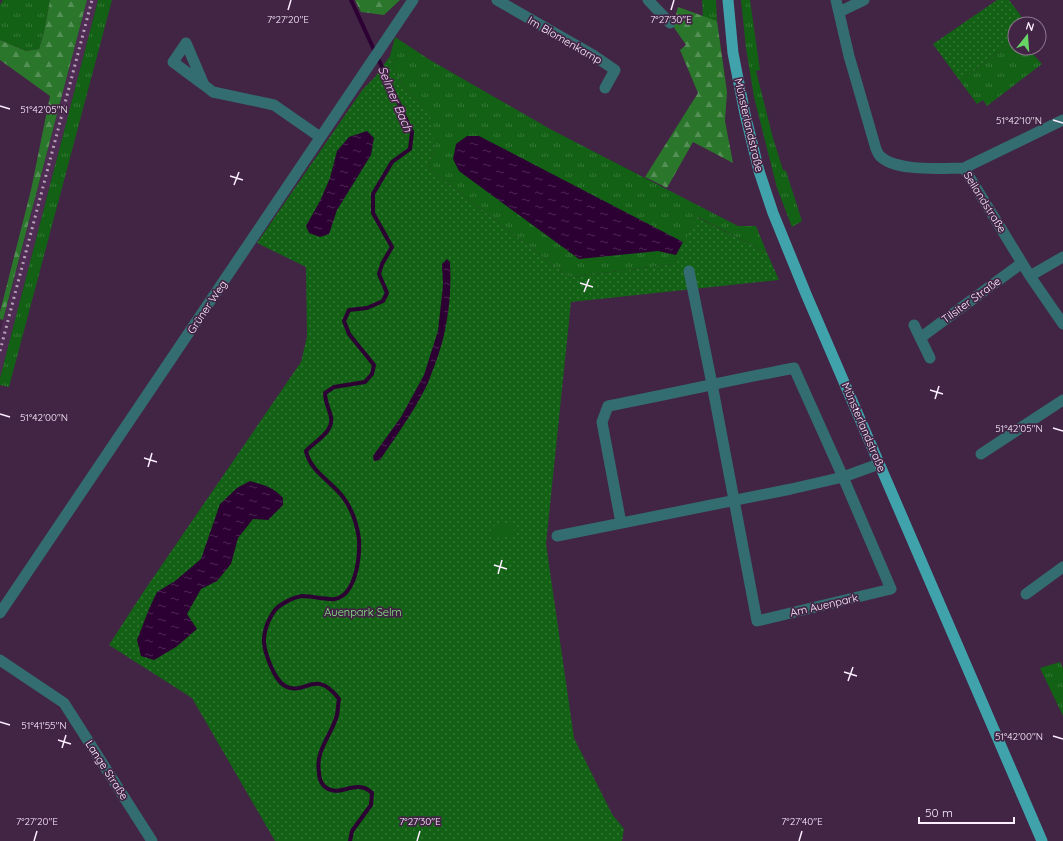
<svg xmlns="http://www.w3.org/2000/svg" width="1063" height="841" font-family="Quicksand,sans-serif">
<style>
.built{fill:#4f2c53}
.grass{fill:url(#grass-tufts)}
.forest{fill:url(#forest-firs)}
.park{fill:url(#park-dots)}
.garden{fill:#136115}
.water{fill:url(#water-ripples)}
.lines{fill:none;stroke-linecap:round;stroke-linejoin:round}
.stream{stroke:#2d0034;stroke-width:4}
.minor{stroke:#336d72;stroke-width:11}
.primary{stroke:#40a3ab;stroke-width:11}
.rail{stroke:#b5a0b7;stroke-width:3;stroke-dasharray:2 4;stroke-linecap:butt}
.ticks{fill:none;stroke:#fdeeff;stroke-width:1.5}
.labels{text-anchor:middle;stroke-width:3.5;stroke-linejoin:round;paint-order:stroke}
.street-label{font-size:11px;fill:#fdeeff;stroke:#422445}
.park-label{font-size:11px;fill:#89ea85;stroke:#422445}
.water-label{font-size:12px;font-style:italic;fill:#f2cef6;stroke:#422445}
.ticks-label{font-size:10px;text-anchor:middle;fill:#fdeeff;stroke:#422445;stroke-width:3.5;stroke-linejoin:round;paint-order:stroke}
</style>
<defs>
<pattern id="grass-tufts" width="24" height="20" patternUnits="userSpaceOnUse"><rect width="24" height="20" fill="#136115"/><path d="M3 7l-1-3M5 7V3M7 7l1-3M15 17l-1-3M17 17v-4M19 17l1-3" fill="none" stroke="#367838"/></pattern>
<pattern id="forest-firs" width="22" height="20" patternUnits="userSpaceOnUse"><rect width="22" height="20" fill="#2a762a"/><path d="M5 1l3.5 6h-7zM16 11l3.5 6h-7z" fill="#549055"/></pattern>
<pattern id="park-dots" width="8" height="8" patternUnits="userSpaceOnUse"><rect width="8" height="8" fill="#136115"/><path d="M2 2h.1M6 6h.1" fill="none" stroke="#367838" stroke-width="1.8" stroke-linecap="round"/></pattern>
<pattern id="water-ripples" width="26" height="14" patternUnits="userSpaceOnUse"><rect width="26" height="14" fill="#2d0034"/><path d="M2 4q2-2 4 0t4 0M15 11q2-2 4 0t4 0" fill="none" stroke="#4c2652"/></pattern>
</defs>
<rect width="100%" height="100%" fill="#422445"/>
<!-- built -->
<path class="built" d="M87 0H98L0 378V333Z"/>
<!-- grass -->
<path class="grass" d="M3 0H50L44 32 39 49 26 51 0 40V5Z
M98 0H112L9 387 0 385V378Z
M702 0H716L717 21 703 17Z
M741 0H750L760 70 756 71 773 138 783 170 786 171 802 221 792 227 777 188 754 97 746 48Z
M395 37 430 60 550 129 738 226H756L767 253 698 217 674 264 573 277 566 275 428 168 435 145 418 100 407 91 395 72 390 56Z
M1015 39V48H1038L1032 53 1042 64 987 106 983 100 977 104 960 81Z
M1060 662 1063 668V716L1040 668Z"/>
<!-- forest -->
<path class="forest" d="M50 0H87L3 320 0 319V312L31 190 50 96 0 60V40L26 51 39 49 44 32Z
M355 0H400L384 15 361 12Z
M678 7 717 21 727 92 725 121 733 163 693 142 667 188 645 177 698 93 680 50 686 45 673 26Z"/>
<!-- park -->
<path class="park" d="M997 0H1009L1027 24H1015V39L960 81 933 44Z
M390 56 395 72 407 91 418 100 430 117 435 145 428 168 566 275 573 277 674 264 697 217 767 253 779 280 571 302 546 544 574 738 612 814 624 829 622 841H275L192 698 109 645 142 594 301 362 307 337 306 267 257 243 363 89 375 77Z"/>
<!-- garden -->
<path class="garden" d="M513 522 515 534 493 539 490 527Z"/>
<!-- water -->
<path class="water" d="M367 131 374 138 371 155 337 210 329 234 320 237 309 233 306 226 320 201 330 178 337 151 349 137Z
M467 136H479L683 242 676 255 658 251 579 259 459 171 453 159 456 144Z
M447 259 450 262C452 298 447 334 434 367 431 374 429 381 426 387 413 413 396 436 380 460L374 461 373 456 401 417 424 375 438 331 443 285 442 264Z
M250 481C263 485 274 487 283 498V505L268 520 253 519 238 538 231 564 217 581 201 589 187 614 197 629 176 647 154 660 141 656 137 640 149 609 157 592 175 581 201 559 220 504 237 488Z"/>
<g class="lines">
<!-- stream -->
<path class="stream" d="M350 841 352 831 371 805 372 793C355 777 339 800 324 786 320 782 319 778 319 772 315 750 332 735 337 715 338 710 338 704 339 699 315 667 305 697 285 686 274 680 263 650 264 638 265 628 269 618 275 610 280 604 294 597 302 596 307 596 314 597 320 598 324 598 330 600 335 599 356 595 360 557 359 539 357 524 352 509 343 497 331 481 310 471 306 451 315 441 334 432 331 417 329 408 325 402 325 393L334 387 365 382 372 374 374 365 349 334 344 321 349 310 367 308 383 301 387 293 379 274 382 264 392 247 373 213V194L392 162 410 149 412 132 351 0"/>
<!-- minor -->
<path class="minor" d="M497 0 593 55 615 70 605 88
M648 0 670 23
M836 0 849 56 874 142C875 146 877 153 880 156 896 172 942 168 964 168L1030 276 1063 324
M839 12 864 0
M204 85 173 62 186 43 204 85 213 92 274 105 320 137
M964 168 1063 120
M1030 276 1063 257
M914 325 930 358
M920 338 1022 263
M981 454 1063 400
M621 523 602 422 608 406C670 394 732 380 794 368L843 477 891 589 757 621 712 384 689 271
M557 536 791 489 843 477 879 464
M1026 594 1063 567
M0 613 413 0
M0 660 64 703 152 841"/>
<!-- primary -->
<path class="primary" d="M728 0 733 53 745 114 759 171 773 213 806 294 1042 841"/>
<!-- rail -->
<path class="rail" d="M0 351 92 0"/>
</g>
<!-- ticks -->
<path class="ticks" d="M288 10 291 0M671 10 674 0M0 106 10 109M1053 120 1063 123M230 176 243 180M234 185 239 172M580 283 593 287M584 292 589 279M930 390 943 394M935 399 939 386M0 414 10 417M1053 428 1063 431M144 458 157 462M148 467 152 453M494 565 507 569M498 574 502 560M844 672 857 676M848 681 853 667M0 722 10 725M1053 736 1063 739M58 740 71 744M62 748 66 735M34 841 37 831M417 841 420 831M799 841 802 831"/>
<g class="labels">
<!-- street labels -->
<g class="street-label">
<text transform="translate(565 40) rotate(30)" y="4">Im Blomenkamp</text>
<text transform="translate(749 125) rotate(77)" y="4">Münsterlandstraße</text>
<text transform="translate(985 202) rotate(58)" y="4">Seilandstraße</text>
<text transform="translate(971 300) rotate(-36)" y="4">Tilsiter Straße</text>
<text transform="translate(207 307) rotate(-56)" y="4">Grüner Weg</text>
<text transform="translate(864 427) rotate(67)" y="4">Münsterlandstraße</text>
<text transform="translate(824 605) rotate(-13)" y="4">Am Auenpark</text>
<text transform="translate(107 770) rotate(57)" y="4">Lange Straße</text>
</g>
<!-- park labels -->
<g class="park-label">
<text x="363" y="616">Auenpark Selm</text>
</g>
<!-- water labels -->
<g class="water-label">
<text transform="translate(395 99) rotate(67)" y="4">Selmer Bach</text>
</g>
</g>
<g class="ticks-label">
<text x="288" y="23">7°27'20"E</text>
<text x="671" y="23">7°27'30"E</text>
<text x="44" y="113">51°42'05"N</text>
<text x="1019" y="124">51°42'10"N</text>
<text x="44" y="421">51°42'00"N</text>
<text x="1019" y="432">51°42'05"N</text>
<text x="44" y="729">51°41'55"N</text>
<text x="1019" y="740">51°42'00"N</text>
<text x="37" y="825">7°27'20"E</text>
<text x="420" y="825">7°27'30"E</text>
<text x="802" y="825">7°27'40"E</text>
</g>
<!-- north arrow -->
<g transform="translate(1027 36) rotate(17)"><circle r="19" fill="#422445" stroke="#8d758f"/>
<path d="M0-3L7 15L0 10L-7 15Z" fill="#68d465"/>
<text y="-6" font-size="11" font-weight="bold" text-anchor="middle" fill="#fdeeff">N</text>
</g>
<!-- scale -->
<path d="M919 817v6h95v-6" fill="none" stroke="#fdeeff" stroke-width="2"/>
<text x="925" y="817" font-size="12" fill="#fdeeff" stroke="#422445" stroke-width="3" paint-order="stroke">50 m</text>
</svg>
